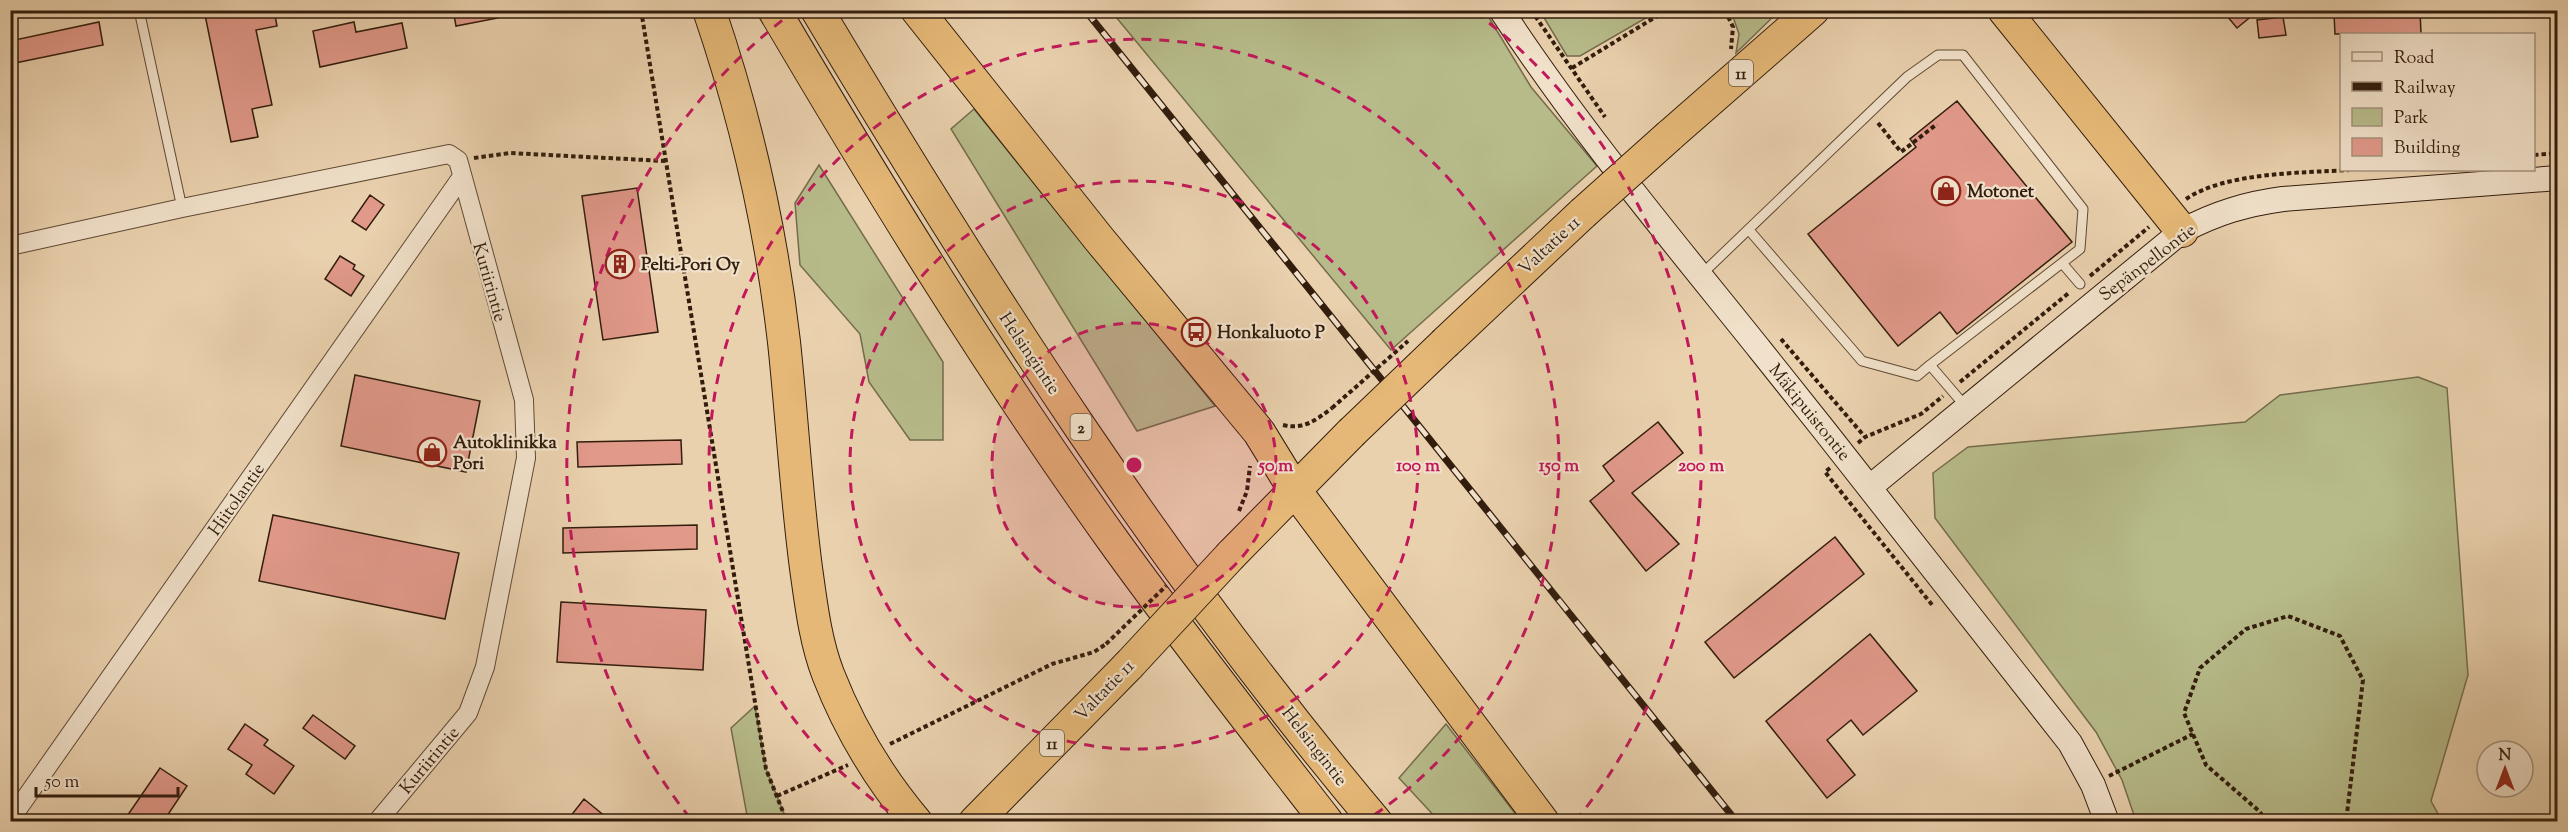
<svg xmlns="http://www.w3.org/2000/svg" width="2568" height="832" font-family="'Sorts Mill Goudy',serif">
<style>
.green{fill:#b7bb8a;stroke:#746c4c;stroke-width:1.5}
.building{fill:#e1998a;stroke:#321d0d;stroke-width:1.5}
.lines{fill:none;stroke-linecap:round;stroke-linejoin:round}
.lane-casing{stroke:#604a35;stroke-width:11}
.street-casing{stroke:#604a35;stroke-width:20}
.secondary-casing{stroke:#321d0d;stroke-width:26}
.highway-casing{stroke:#321d0d;stroke-width:34}
.path{stroke:#321d0d;stroke-width:4;stroke-dasharray:4.5 3;stroke-linecap:butt}
.lane{stroke:#f1e1ca;stroke-width:9}
.street{stroke:#f1e1ca;stroke-width:18}
.secondary{stroke:#f1e1ca;stroke-width:24}
.highway{stroke:#e5b877;stroke-width:32}
.rail-casing{stroke:#321d0d;stroke-width:7}
.rail{stroke:#f1e1ca;stroke-width:4.5;stroke-dasharray:14;stroke-linecap:butt}
.highway-bridge-casing{stroke:#321d0d;stroke-width:34;stroke-linecap:butt}
.path-bridge{stroke:#321d0d;stroke-width:4;stroke-dasharray:4.5 3;stroke-linecap:butt}
.highway-bridge{stroke:#e5b877;stroke-width:32}
.ring{fill:none;stroke:#c2185b;stroke-width:3;stroke-dasharray:10 8}
.labels{text-anchor:middle;stroke-width:4.5;stroke-linejoin:round;paint-order:stroke}
.shield{fill:#f1e1ca;stroke:#6b5846;stroke-width:1.5}
.shield-label{font-size:16px;font-weight:bold;fill:#321d0d}
.poi-label{font-size:18px;font-weight:bold;fill:#321d0d;stroke:#f1e1ca;text-anchor:start}
.street-label{font-size:18px;fill:#321d0d;stroke:#f1e1ca}
.centre{fill:#c2185b;stroke:#f1e1ca;stroke-width:3}
.ring-label{font-size:18px;text-anchor:middle;font-weight:bold;fill:#c2185b;stroke:#f1e1ca;stroke-width:4.5;stroke-linejoin:round;paint-order:stroke}
</style>
<rect width="100%" height="100%" fill="#ead1ae"/>
<filter id="stains"><feTurbulence type="fractalNoise" baseFrequency=".00333" numOctaves="4"/><feColorMatrix values="0 0 0 0 .2 0 0 0 0 .09 0 0 0 0 .02 0 0 0 .5 -.17"/></filter>
<radialGradient id="worn" r=".72"><stop offset=".6" stop-color="#630" stop-opacity="0"/><stop offset="1" stop-color="#630" stop-opacity=".3"/></radialGradient>
<!-- green -->
<path class="green" d="M1111 11H1485L1531 87 1597 166 1391 350Z
M1540 11H1658L1580 56H1567Z
M1731 11V10L1779 11 1736 53 1739 34Z
M974 109 1215 406 1137 431 951 129Z
M819 165 943 362V440H910L869 382 860 334 800 265 795 203Z
M2418 377 2447 388 2468 675 2431 801 2442 821H2136L2122 780 2096 732 1935 518 1933 473 1968 447 2245 422 2280 395Z
M755 706 766 769 787 821H748L731 728Z
M1446 724 1521 821H1439L1399 778Z"/>
<!-- building -->
<path class="building" d="M204 10H274L277 26 256 30 272 105 252 109 258 137 231 142Z
M453 10H498V18L456 26Z
M2222 10H2259L2237 28Z
M2379 10H2420L2421 34H2335L2334 14Z
M2283 17 2286 35 2259 38 2257 20Z
M99 22 103 45 10 64V41Z
M354 22 356 32 402 23 407 48 320 67 313 31Z
M1957 101 2072 242 1957 334 1940 312 1898 346 1808 234 1916 147 1910 139Z
M637 188 658 332 603 340 582 196Z
M370 195 384 205 366 230 352 221Z
M340 256 355 265 353 269 364 276 351 296 325 279Z
M355 375 480 401 466 472 341 446Z
M1658 422 1683 453 1632 493 1679 544 1646 571 1590 501 1614 481 1603 466Z
M681 440 682 464 578 467 577 442Z
M273 515 459 553 445 619 259 581Z
M697 525V549L563 553V528Z
M1835 537 1864 574 1734 678 1705 642Z
M561 602 706 610 703 670 557 662Z
M1870 634 1917 691 1863 735 1851 720 1827 740 1855 775 1827 798 1766 721Z
M313 715 355 746 345 759 303 728Z
M245 724 268 740 264 745 294 766 274 794 246 774 252 765 228 749Z
M160 768 187 786 163 822H123Z
M584 799 612 822H566Z"/>
<g class="lines">
<!-- lane casing -->
<g class="lane-casing">
<path id="lane" d="M139 10 182 208
M1749 230 1862 361 1917 376 1930 365 1966 407
M1702 274 1907 77 1938 55H1963L2083 209 2080 249 2062 263 2080 284
M1930 365 2062 263"/>
</g>
<!-- street casing -->
<g class="street-casing">
<path id="street" d="M10 246 182 208 449 154 458 160 524 400 526 458 485 667 468 713 377 822
M10 820 461 178"/>
</g>
<!-- secondary casing -->
<g class="secondary-casing">
<path id="secondary" d="M1501 10C1579 129 1672 240 1761 351 1865 481 1968 612 2070 743L2093 785 2107 822
M1870 487 2182 231C2216 213 2246 204 2283 199L2558 178"/>
</g>
<!-- highway casing -->
<g class="highway-casing">
<path id="highway" d="M709 10C746 118 771 229 784 342 792 417 796 492 806 568 811 603 815 640 828 674 849 728 879 778 916 822
M774 10C880 190 990 369 1112 539 1181 635 1254 728 1327 822
M817 10C986 293 1164 570 1376 822
M917 10 1099 239 1259 432 1294 489 1543 822
M2004 10 2182 231
M1669 136 1813 10
M1446 342 1583 213
M1231 555 1351 433
M975 822 1129 665"/>
</g>
<!-- path -->
<path class="path" d="M641 10 766 769 787 822
M1531 10 1605 117
M1725 10 1733 27 1731 49
M1572 68 1667 10
M1878 123 1901 152 1937 124
M2534 155 2558 153
M474 158 510 153 665 161
M2186 199C2226 172 2302 173 2349 170
M2090 276 2149 227
M1781 339 1865 437
M1960 382 2070 292
M1283 425C1304 430 1316 420 1332 408
M1858 443 1865 437 1921 414 1943 396
M1830 468 1825 472 1933 606
M1239 511 1247 491 1250 466
M890 744 1052 664 1094 652 1106 644
M2109 776 2193 734
M777 796 848 765
M2267 822 2259 811 2206 765 2184 713 2200 668 2246 629 2288 616 2340 636 2363 680 2346 822"/>
<!-- lane -->
<use href="#lane" class="lane"/>
<!-- street -->
<use href="#street" class="street"/>
<!-- secondary -->
<use href="#secondary" class="secondary"/>
<!-- highway -->
<use href="#highway" class="highway"/>
<!-- rail casing -->
<g class="rail-casing">
<path id="rail" d="M1085 10 1737 822"/>
</g>
<!-- rail -->
<use href="#rail" class="rail"/>
<!-- highway-bridge casing -->
<g class="highway-bridge-casing">
<path id="highway-bridge" d="M1583 213 1669 136
M1351 433 1446 342
M1129 665 1231 555"/>
</g>
<!-- path-bridge -->
<path class="path-bridge" d="M1332 408 1408 341
M1106 644 1166 586"/>
<!-- highway-bridge -->
<use href="#highway-bridge" class="highway-bridge"/>
</g>
<!-- distance rings -->
<circle cx="1134" cy="465" r="142" fill="#c2185b" fill-opacity=".12"/>
<g class="ring">
<circle cx="1134" cy="465" r="142"/>
<circle cx="1134" cy="465" r="284"/>
<path d="M903 821A425 425 0 1 1 1365 821"/>
<path d="M690 818A567 567 0 0 1 793 12M1475 12A567 567 0 0 1 1578 818"/>
</g>
<!-- icons -->
<defs>
<g id="shop-ring" transform="scale(1.5)"><circle r="9.5" fill="#f1e1ca" stroke="#8f2418" stroke-width="1.5"/><path d="M-5-2.5h2.3a2.7 3.5 0 0 1 5.4 0H5L5.5 6h-11ZM-1.5-2.5h3a1.5 2.3 0 0 0-3 0Z" fill="#8f2418"/></g>
<g id="building-ring" transform="scale(1.5)"><circle r="9.5" fill="#f1e1ca" stroke="#8f2418" stroke-width="1.5"/><path d="M-4-6H4V6H1V3H-1V6H-4ZM-2.5-4.3h1.7v1.8h-1.7ZM.8-4.3h1.7v1.8H.8ZM-2.5-1h1.7V.8h-1.7ZM.8-1h1.7V.8H.8Z" fill="#8f2418"/></g>
<g id="bus-ring" transform="scale(1.5)"><circle r="9.5" fill="#f1e1ca" stroke="#8f2418" stroke-width="1.5"/><path d="M-5-6H5V4H4V6H2V4H-2V6H-4V4H-5ZM-3.5-4V0h7V-4ZM-3.5 1.2v1.5H-2V1.2ZM2 1.2v1.5H3.5V1.2Z" fill="#8f2418"/></g>
</defs>
<g fill-rule="evenodd">
<use href="#shop-ring" x="1946" y="191"/>
<use href="#building-ring" x="620" y="264"/>
<use href="#bus-ring" x="1196" y="332"/>
<use href="#shop-ring" x="432" y="452"/>
</g>
<g class="labels">
<!-- shield labels -->
<g class="shield">
<rect x="1729" y="60" width="24" height="26" rx="4.5"/>
<rect x="1070.5" y="414" width="21" height="26" rx="4.5"/>
<rect x="1040" y="730" width="24" height="26" rx="4.5"/>
</g>
<g class="shield-label">
<text x="1741" y="79">11</text>
<text x="1081" y="433">2</text>
<text x="1052" y="749">11</text>
</g>
<!-- poi labels -->
<g class="poi-label">
<text x="1967" y="197">Motonet</text>
<text x="641" y="270">Pelti-Pori Oy</text>
<text x="1217" y="338">Honkaluoto P</text>
<text x="453" y="448">Autoklinikka<tspan x="453" dy="21">Pori</tspan></text>
</g>
<!-- street labels -->
<g class="street-label">
<text transform="translate(1549 245) rotate(-43)" y="6">Valtatie 11</text>
<text transform="translate(2147 262) rotate(-37)" y="6">Sepänpellontie</text>
<text transform="translate(490 282) rotate(74)" y="6">Kuriirintie</text>
<text transform="translate(1030 353) rotate(56)" y="6">Helsingintie</text>
<text transform="translate(1810 412) rotate(51)" y="6">Mäkipuistontie</text>
<text transform="translate(236 499) rotate(-55)" y="6">Hiitolantie</text>
<text transform="translate(1104 690) rotate(-46)" y="6">Valtatie 11</text>
<text transform="translate(1315 746) rotate(52)" y="6">Helsingintie</text>
<text transform="translate(429 760) rotate(-50)" y="6">Kuriirintie</text>
</g>
</g>
<circle cx="1134" cy="465" r="9" class="centre"/>
<g class="ring-label">
<text x="1276" y="471">50 m</text>
<text x="1418" y="471">100 m</text>
<text x="1559" y="471">150 m</text>
<text x="1701" y="471">200 m</text>
</g>
<!-- margin -->
<rect width="2568" height="832" fill="none" stroke="#ead1ae" stroke-width="36"/>
<rect x="12" y="12" width="2544" height="808" fill="none" stroke="#321d0d" stroke-width="3"/>
<rect x="18" y="18" width="2532" height="796" fill="none" stroke="#321d0d" stroke-width="1.5"/>
<!-- legend -->
<rect x="2340" y="33" width="195" height="138" fill="#f1e1ca" stroke="#a5937e" stroke-width="1.5"/>
<rect x="2352" y="52" width="30" height="9" fill="#f1e1ca" stroke="#a5937e" stroke-width="1.5"/>
<text x="2394" y="63" font-size="18" fill="#321d0d">Road</text>
<rect x="2352" y="82" width="30" height="9" fill="#321d0d" stroke="#a5937e" stroke-width="1.5"/>
<text x="2394" y="93" font-size="18" fill="#321d0d">Railway</text>
<rect x="2352" y="108" width="30" height="18" fill="#b7bb8a" stroke="#a5937e" stroke-width="1.5"/>
<text x="2394" y="123" font-size="18" fill="#321d0d">Park</text>
<rect x="2352" y="138" width="30" height="18" fill="#e1998a" stroke="#a5937e" stroke-width="1.5"/>
<text x="2394" y="153" font-size="18" fill="#321d0d">Building</text>
<!-- north arrow -->
<g transform="translate(2505 769)"><circle r="28" fill="#f1e1ca" stroke="#a5937e" stroke-width="1.5"/>
<path d="M0-4.5L10 22L0 15L-10 22Z" fill="#8f2418"/>
<text y="-9" font-size="16" font-weight="bold" text-anchor="middle" fill="#321d0d">N</text>
</g>
<!-- scale -->
<path d="M36 787v9h142v-9" fill="none" stroke="#321d0d" stroke-width="3"/>
<text x="45" y="787" font-size="18" fill="#321d0d" stroke="#f1e1ca" stroke-width="4.5" paint-order="stroke">50 m</text>
<rect width="100%" height="100%" filter="url(#stains)"/>
<rect width="100%" height="100%" fill="url(#worn)"/>
</svg>
